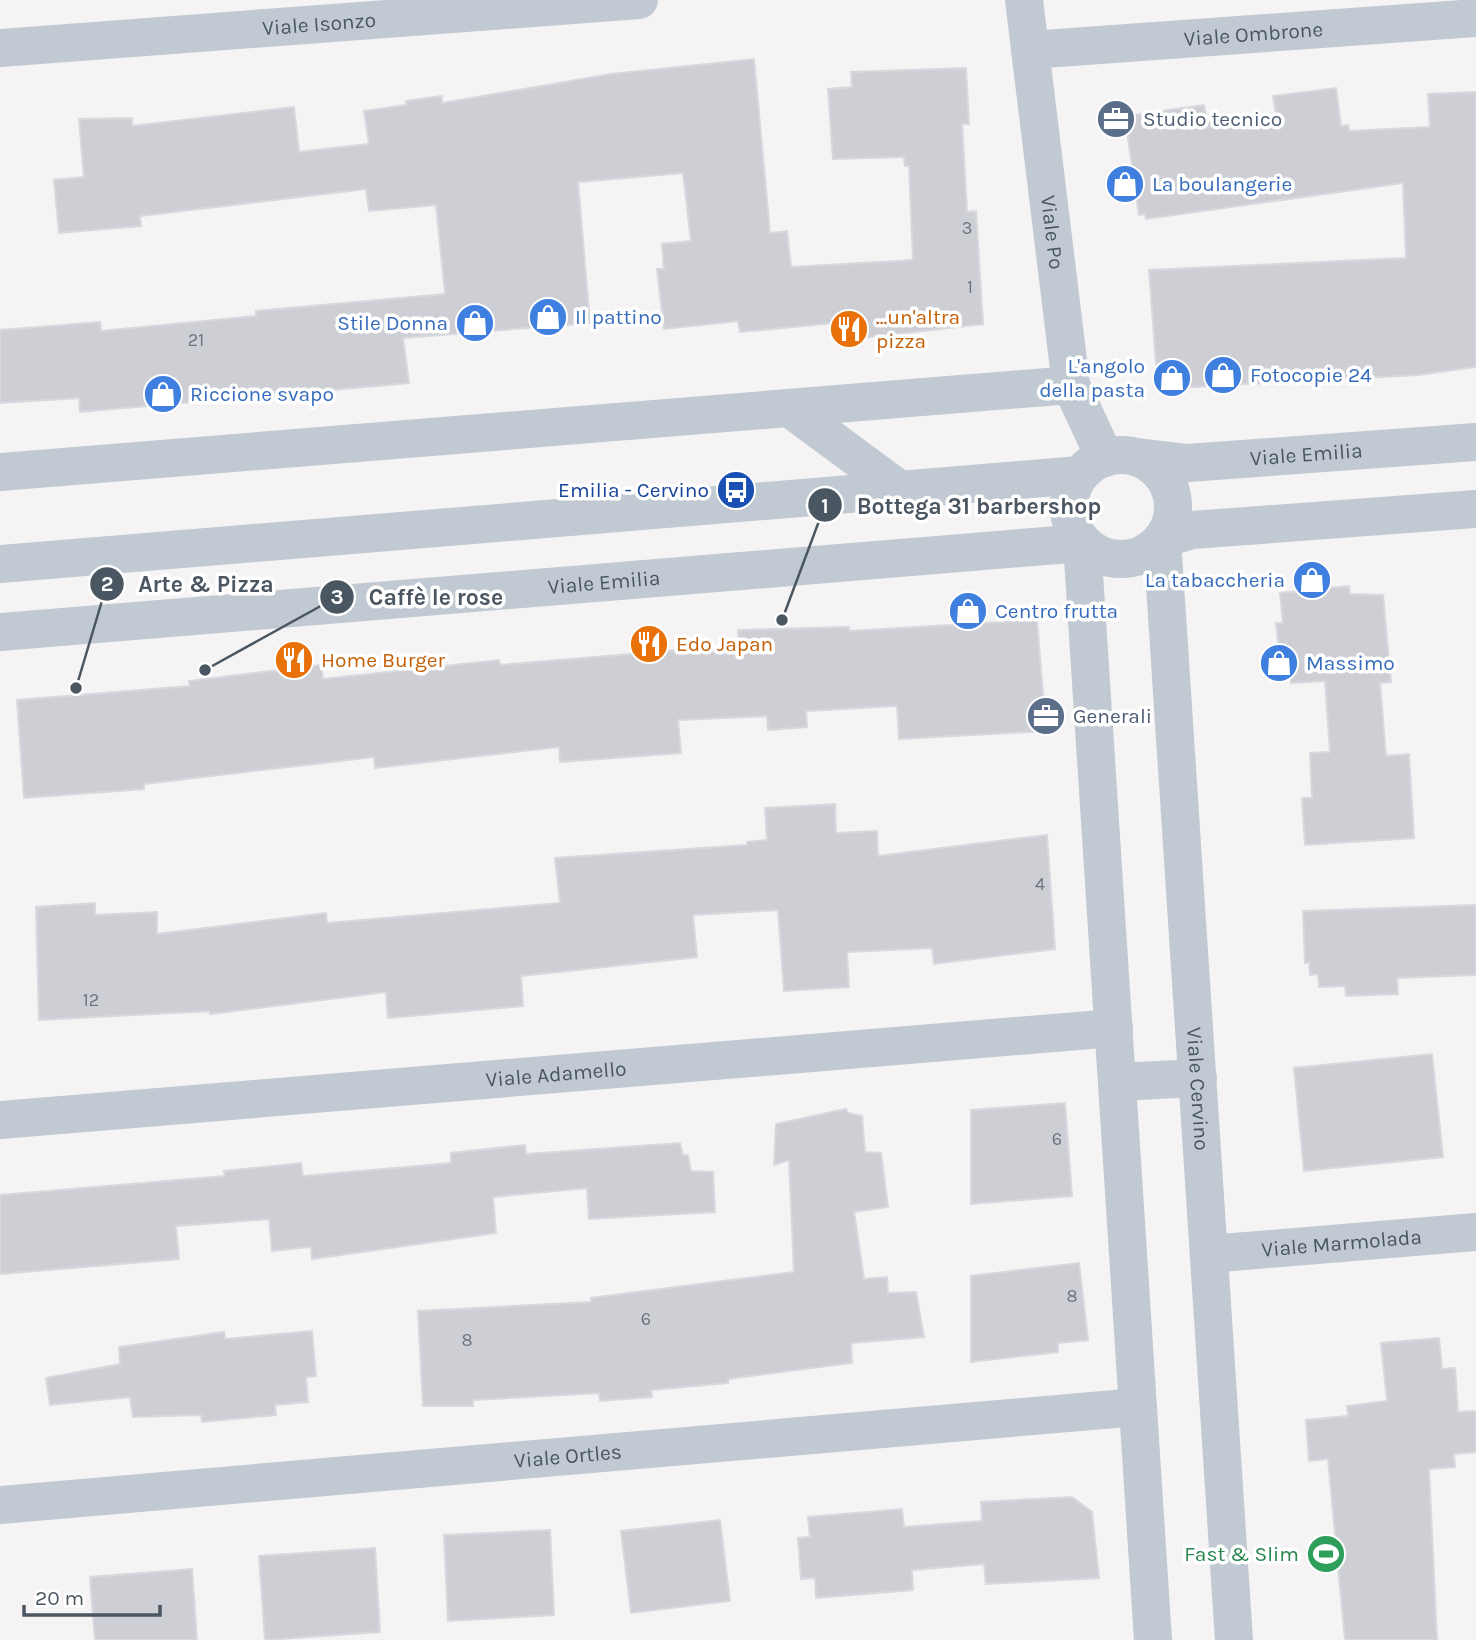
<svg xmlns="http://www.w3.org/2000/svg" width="1476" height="1640" font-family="Karla,sans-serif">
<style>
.building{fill:#cdcfd5;stroke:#d7d9de;stroke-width:2}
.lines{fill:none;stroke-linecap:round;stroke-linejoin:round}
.minor{stroke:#c1cad2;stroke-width:38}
.tertiary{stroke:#c1cad2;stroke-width:38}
.labels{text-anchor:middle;stroke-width:7;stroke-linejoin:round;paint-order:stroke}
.number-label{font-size:18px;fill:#6b747e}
.street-label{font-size:21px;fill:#4a5661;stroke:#fff}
.service-label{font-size:21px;fill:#4e5e75;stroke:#fff;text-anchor:start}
.shop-label{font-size:21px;fill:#366cbe;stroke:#fff;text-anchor:start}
.food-label{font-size:21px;fill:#c56008;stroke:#fff;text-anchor:start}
.transit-label{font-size:21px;fill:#164399;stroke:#fff;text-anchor:end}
.leisure-label{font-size:21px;fill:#27864d;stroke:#fff;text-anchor:end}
.leader{fill:none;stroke:#4a5661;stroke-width:2.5}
.callout-dot{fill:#4a5661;stroke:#fff;stroke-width:2.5}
.mark-label{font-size:21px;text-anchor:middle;font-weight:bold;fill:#fff}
.callout-label{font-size:23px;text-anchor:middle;font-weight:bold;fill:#4a5661;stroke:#fff;stroke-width:7;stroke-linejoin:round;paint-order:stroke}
</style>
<rect width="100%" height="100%" fill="#f5f3f3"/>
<!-- building -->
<path class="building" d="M754 59 770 233 787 231 791 267 913 260 909 166H905L904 157 833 159 828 89 852 87 851 72 966 68 969 124H962L967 212 976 211 983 324 845 340 844 322 740 332 738 321 664 329 657 269H664L662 244 691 241 683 173 578 182 590 323 403 338 409 383 80 412 79 398 0 403V330L100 322 101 331 256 316V311L445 294 436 205 369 211 366 189 140 216 141 226 59 233 54 180 84 177 79 119 132 118V126L294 107 299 152 369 144 364 111 406 105V101L442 96V103L611 74Z
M1336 88 1341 126 1348 125 1349 131 1430 127 1428 94 1476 92V367L1418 375 1158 389 1149 270 1406 258 1403 183 1146 219 1145 214 1139 215 1125 116 1204 105 1207 122 1276 114 1273 96Z
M1349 586 1350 594 1383 595 1391 682 1380 683 1386 756 1409 754 1414 838 1305 845 1302 798H1312L1310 753 1330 752 1325 681 1291 683 1289 657 1280 659 1276 623H1283L1280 593Z
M1037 620 1046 731 899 739 897 706 806 711 807 727 768 730 767 716 678 720 681 753 560 762 559 747 375 768 374 757 144 784V789L24 798 17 700 190 686 189 681 321 665 323 679 499 660 500 665 739 645 738 630 849 627V631Z
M835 804 836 833 877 831 878 856 1047 835 1055 949 934 964 932 948 847 952 849 987 784 991 778 910 693 915 697 957 521 976 523 1006 388 1018 386 992 210 1014V1011L39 1020 36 907 95 903V915L157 912V934L326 913 327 923 560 903 555 858 747 845V842L767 840 765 808Z
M1476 905V975L1397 978 1398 994 1346 996 1345 986 1319 987 1318 974 1310 975 1309 962 1305 963 1303 911Z
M1432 1054 1443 1157 1304 1171 1294 1068Z
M1065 1103 1072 1196 971 1204V1110Z
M846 1109 848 1113 862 1116 865 1152 881 1153 888 1207 854 1212 864 1279 887 1277 888 1293 916 1292 924 1337 851 1343 852 1363 728 1379V1383L651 1390 652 1397 600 1401 599 1393 473 1400V1406H423L418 1311 591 1302V1298L794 1272 789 1160 774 1165 776 1124Z
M680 1143 683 1155H688L691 1171 713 1172 715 1212 589 1219 587 1188 493 1197 496 1233 312 1259 311 1247 272 1251 269 1219 176 1226 179 1259 0 1274V1195L225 1176 224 1171 301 1163 303 1176 451 1163V1153L525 1145 526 1154Z
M1079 1263 1088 1340 1058 1343V1352L971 1362V1276Z
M312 1331 316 1376 306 1377 308 1402 275 1405 276 1415 202 1422 201 1415 133 1417 130 1397 50 1405 46 1378 120 1364 119 1347 224 1332 225 1339Z
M1439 1338 1442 1369 1455 1368 1458 1412 1476 1411V1452L1454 1454 1455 1467 1429 1469 1437 1640H1345L1328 1459 1309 1461 1306 1420 1348 1416 1347 1406 1387 1401 1381 1343Z
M1072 1497 1092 1512 1099 1578 986 1584 984 1564 912 1570 913 1590 816 1598 815 1578 801 1579 798 1538 810 1537 808 1517 902 1509 904 1527 982 1521 981 1502Z
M720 1520 730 1601 631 1613 621 1531Z
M550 1530 554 1615 448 1621 444 1535Z
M375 1548 380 1632 265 1640 259 1556Z
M192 1569 197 1640H95L90 1577Z"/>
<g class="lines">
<!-- minor -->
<g class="minor">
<path id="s1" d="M1024 0 1071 385 1105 458"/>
<path id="s2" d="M0 48 639 0"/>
<path id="s3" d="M1030 50 1476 18"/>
<path d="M789 408 899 489"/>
<path d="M0 472 1071 385"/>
<path id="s4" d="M1162 539 1234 1640"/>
<path d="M1082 543 1153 1640"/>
<path d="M1117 1082 1198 1078"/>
<path id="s5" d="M0 1120 1114 1028"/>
<path id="s6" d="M1209 1254 1476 1232"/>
<path id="s7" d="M0 1505 1138 1407"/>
</g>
<!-- tertiary -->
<g class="tertiary">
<circle cx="1121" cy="507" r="52"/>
<path id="s8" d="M1137 457 1188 463 1476 442"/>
<path d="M1162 539 1192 530 1476 509"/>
<path d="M0 564 1080 475"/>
<path id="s9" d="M0 632 1082 543"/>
</g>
</g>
<!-- icons -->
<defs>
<g id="office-disc" transform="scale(2.0125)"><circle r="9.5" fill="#5c6f8a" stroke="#fff"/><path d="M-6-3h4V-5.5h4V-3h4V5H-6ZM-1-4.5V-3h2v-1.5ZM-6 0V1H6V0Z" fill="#fff"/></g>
<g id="shop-disc" transform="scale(2.0125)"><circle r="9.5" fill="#3f7fe0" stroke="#fff"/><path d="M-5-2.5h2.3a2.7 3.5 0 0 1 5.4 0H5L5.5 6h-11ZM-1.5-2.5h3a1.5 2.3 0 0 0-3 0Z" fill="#fff"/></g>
<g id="restaurant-disc" transform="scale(2.0125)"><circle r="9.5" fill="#e8710a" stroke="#fff"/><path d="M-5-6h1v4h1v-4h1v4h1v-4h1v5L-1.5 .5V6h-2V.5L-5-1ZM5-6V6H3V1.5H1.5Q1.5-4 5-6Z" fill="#fff"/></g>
<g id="bus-disc" transform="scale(2.0125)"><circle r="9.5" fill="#1a4fb4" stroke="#fff"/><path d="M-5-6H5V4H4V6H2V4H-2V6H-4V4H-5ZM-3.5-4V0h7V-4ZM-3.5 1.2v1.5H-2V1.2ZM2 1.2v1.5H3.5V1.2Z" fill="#fff"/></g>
<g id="stadium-disc" transform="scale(2.0125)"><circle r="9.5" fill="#2e9e5b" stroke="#fff"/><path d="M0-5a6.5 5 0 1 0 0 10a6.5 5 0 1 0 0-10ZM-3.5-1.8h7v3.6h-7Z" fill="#fff"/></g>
</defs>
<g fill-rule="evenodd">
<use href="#office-disc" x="1116" y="119"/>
<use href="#shop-disc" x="1125" y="184"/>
<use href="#shop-disc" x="548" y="317"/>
<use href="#shop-disc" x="475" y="323"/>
<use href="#restaurant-disc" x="849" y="329"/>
<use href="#shop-disc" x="1223" y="375"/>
<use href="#shop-disc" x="1172" y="378"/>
<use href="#shop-disc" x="163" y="394"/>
<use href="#bus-disc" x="736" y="490"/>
<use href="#shop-disc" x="1312" y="580"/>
<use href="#shop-disc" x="968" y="611"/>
<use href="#restaurant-disc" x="649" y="644"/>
<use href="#restaurant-disc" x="294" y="660"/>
<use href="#shop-disc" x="1279" y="663"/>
<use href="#office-disc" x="1046" y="716"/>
<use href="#stadium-disc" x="1326" y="1554"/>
</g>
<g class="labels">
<!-- number labels -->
<g class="number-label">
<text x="967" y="234">3</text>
<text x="970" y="293">1</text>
<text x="196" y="346">21</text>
<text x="1040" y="890">4</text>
<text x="91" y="1006">12</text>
<text x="1057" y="1145">6</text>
<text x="1072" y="1302">8</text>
<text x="646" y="1325">6</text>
<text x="467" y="1346">8</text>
</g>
<!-- street labels -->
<g class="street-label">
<text dy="7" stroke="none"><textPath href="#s2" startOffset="320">Viale Isonzo</textPath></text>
<text dy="7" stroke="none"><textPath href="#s3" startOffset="224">Viale Ombrone</textPath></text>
<text dy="7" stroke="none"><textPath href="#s1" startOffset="234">Viale Po</textPath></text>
<text dy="7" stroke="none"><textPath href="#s8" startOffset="170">Viale Emilia</textPath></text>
<text dy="7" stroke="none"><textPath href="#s9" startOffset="606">Viale Emilia</textPath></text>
<text dy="7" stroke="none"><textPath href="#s5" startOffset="558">Viale Adamello</textPath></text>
<text dy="7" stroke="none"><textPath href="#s4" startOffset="551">Viale Cervino</textPath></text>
<text dy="7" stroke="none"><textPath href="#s6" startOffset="133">Viale Marmolada</textPath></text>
<text dy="7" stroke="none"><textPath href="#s7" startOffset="570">Viale Ortles</textPath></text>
</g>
<!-- service labels -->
<g class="service-label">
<text x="1143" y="126">Studio tecnico</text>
<text x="1073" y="723">Generali</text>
</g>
<!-- shop labels -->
<g class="shop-label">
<text x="1152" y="191">La boulangerie</text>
<text x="575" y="324">Il pattino</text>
<text x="448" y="330" text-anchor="end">Stile Donna</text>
<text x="1145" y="373" text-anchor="end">L'angolo<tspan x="1145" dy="24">della pasta</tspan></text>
<text x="1250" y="382">Fotocopie 24</text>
<text x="190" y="401">Riccione svapo</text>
<text x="1285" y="587" text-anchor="end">La tabaccheria</text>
<text x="995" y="618">Centro frutta</text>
<text x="1306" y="670">Massimo</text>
</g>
<!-- food labels -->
<g class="food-label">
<text x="876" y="324">...un'altra<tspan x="876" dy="24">pizza</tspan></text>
<text x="676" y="651">Edo Japan</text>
<text x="321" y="667">Home Burger</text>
</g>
<!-- transit labels -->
<g class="transit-label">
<text x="709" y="497">Emilia - Cervino</text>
</g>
<!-- leisure labels -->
<g class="leisure-label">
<text x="1299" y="1561">Fast &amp; Slim</text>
</g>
</g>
<!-- callouts -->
<path class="leader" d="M782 620L825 505M76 688L107 584M205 670L337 597"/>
<g class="callout-dot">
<circle cx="782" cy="620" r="7"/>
<circle cx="76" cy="688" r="7"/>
<circle cx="205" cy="670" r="7"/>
<circle cx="825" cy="505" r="18"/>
<circle cx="107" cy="584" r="18"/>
<circle cx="337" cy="597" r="18"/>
</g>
<g class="mark-label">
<text x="825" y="513">1</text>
<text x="107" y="591">2</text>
<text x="337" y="604">3</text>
</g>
<g class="callout-label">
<text x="979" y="514">Bottega 31 barbershop</text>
<text x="206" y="592">Arte &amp; Pizza</text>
<text x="436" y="605">Caffè le rose</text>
</g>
<!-- scale -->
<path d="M24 1605v10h136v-10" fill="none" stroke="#4a5661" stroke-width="3.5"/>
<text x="35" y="1605" font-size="21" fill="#4a5661" stroke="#ffffff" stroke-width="5" paint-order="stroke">20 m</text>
</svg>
